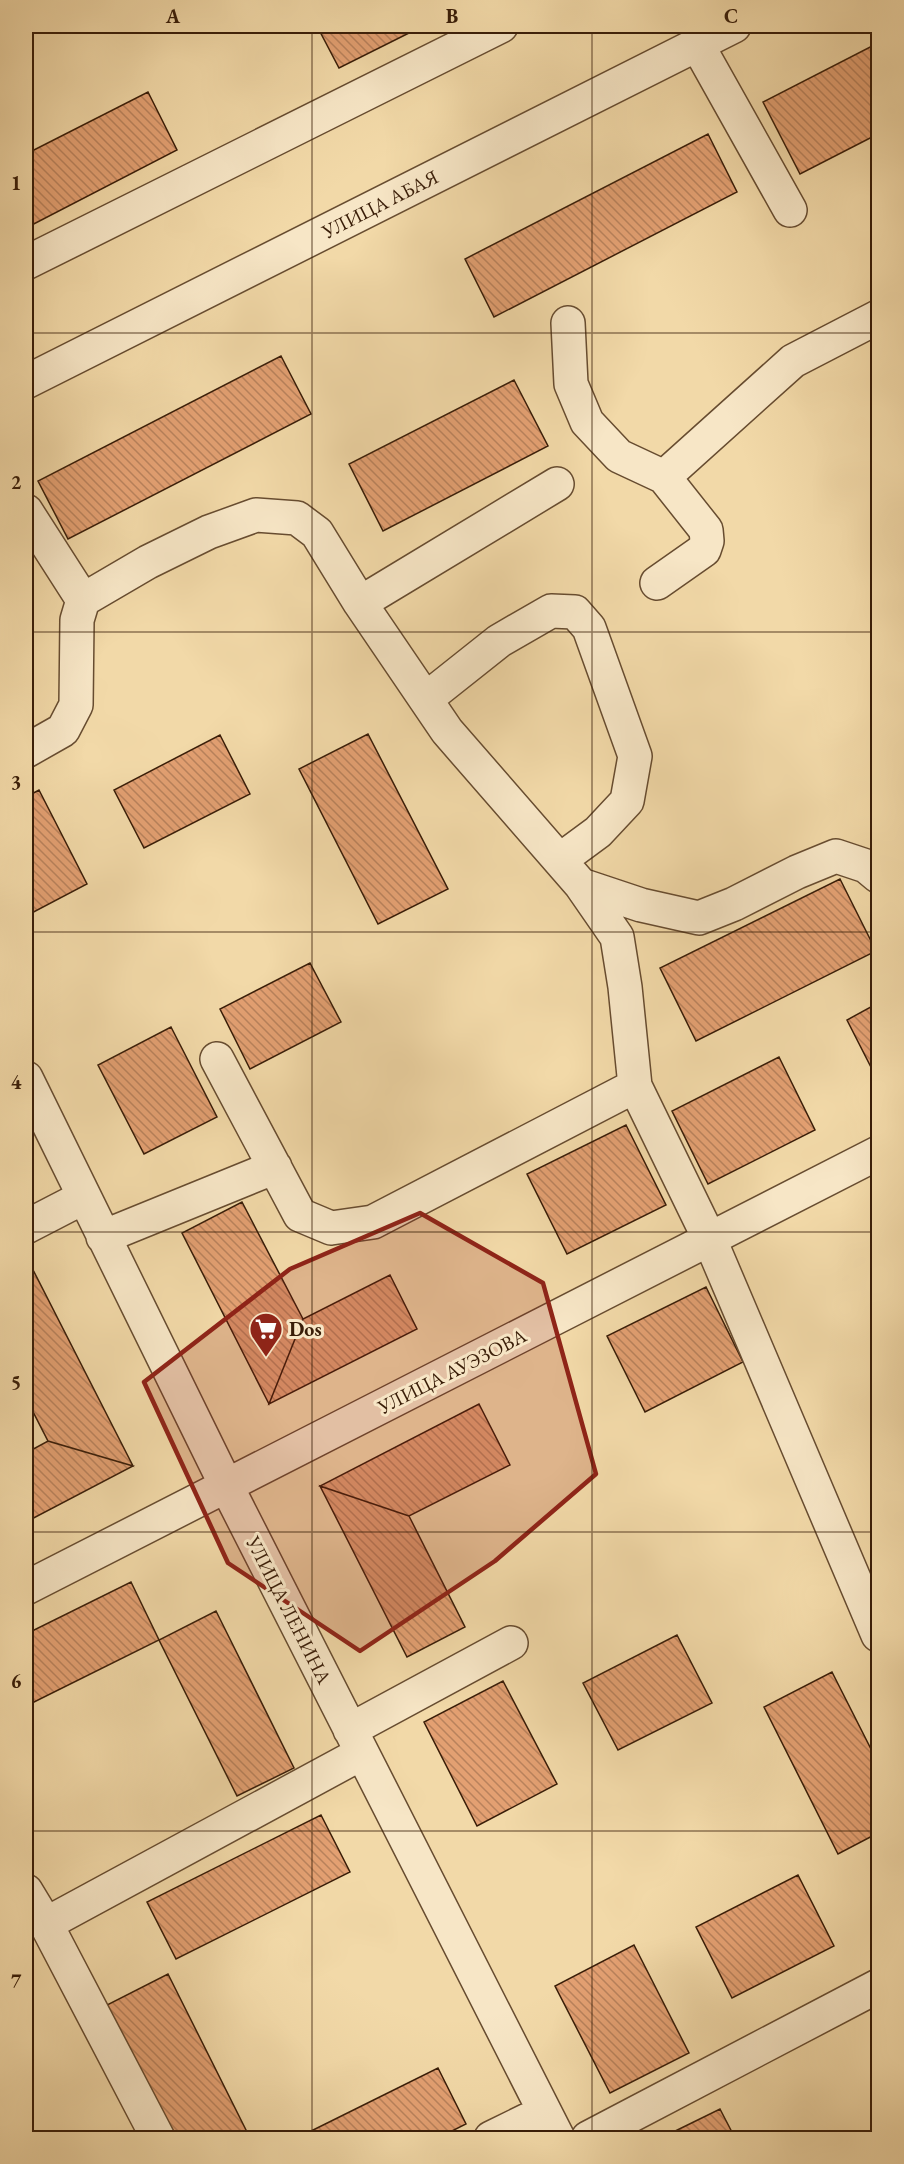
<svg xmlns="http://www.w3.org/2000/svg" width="904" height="2164" font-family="'EB Garamond',serif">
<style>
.building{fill:url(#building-back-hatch);stroke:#391d08;stroke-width:1.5}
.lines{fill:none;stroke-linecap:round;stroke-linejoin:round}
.minor-casing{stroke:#674c30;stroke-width:36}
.minor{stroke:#f7e6c6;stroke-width:33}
.marked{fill:#8f2418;fill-opacity:0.2;stroke:#8f2418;stroke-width:4.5;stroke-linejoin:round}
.grid{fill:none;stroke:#391d08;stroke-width:1.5;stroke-opacity:0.55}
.labels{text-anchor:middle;stroke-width:6;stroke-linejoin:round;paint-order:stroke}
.street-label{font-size:20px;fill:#391d08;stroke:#f7e6c6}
.poi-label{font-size:20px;font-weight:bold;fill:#391d08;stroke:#f7e6c6;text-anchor:start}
.neatline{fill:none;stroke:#391d08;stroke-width:2}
.grid-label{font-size:20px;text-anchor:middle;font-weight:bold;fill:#391d08}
</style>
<defs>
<pattern id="building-back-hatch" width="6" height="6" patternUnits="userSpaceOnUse" patternTransform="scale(1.5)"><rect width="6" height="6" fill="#e3a072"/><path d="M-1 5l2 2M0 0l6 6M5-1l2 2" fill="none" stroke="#b9825c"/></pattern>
</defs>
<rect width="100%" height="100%" fill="#f2d9a8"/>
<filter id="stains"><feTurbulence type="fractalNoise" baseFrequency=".00333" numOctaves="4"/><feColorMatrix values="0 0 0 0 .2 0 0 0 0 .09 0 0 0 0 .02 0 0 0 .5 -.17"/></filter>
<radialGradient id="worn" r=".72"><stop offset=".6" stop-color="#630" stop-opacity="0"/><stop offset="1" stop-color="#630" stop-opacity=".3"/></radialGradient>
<!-- building -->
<path class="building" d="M317 26H423L339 68Z
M878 43V134L800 174 763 102Z
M148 92 177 150 26 228V154Z
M708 134 737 192 494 317 465 259Z
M281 356 311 414 68 539 38 481Z
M514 380 548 446 383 531 349 464Z
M368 734 448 889 378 924 299 769Z
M220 735 250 794 144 848 114 790Z
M39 790 87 884 26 916V797Z
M840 879 876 951 696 1041 660 968Z
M310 963 341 1022 250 1069 220 1009Z
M878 1003V1081L847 1020Z
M171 1027 217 1117 144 1154 98 1065Z
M779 1057 815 1130 708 1184 672 1111Z
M626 1125 666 1205 567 1254 527 1174Z
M242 1202 303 1319 269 1404 182 1233Z
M28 1260 133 1466 48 1441 26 1398V1261Z
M390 1275 417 1329 269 1404 303 1319Z
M706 1287 743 1362 645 1412 607 1336Z
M479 1404 510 1465 409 1516 320 1486Z
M48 1441 133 1466 26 1522V1453Z
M320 1486 409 1516 465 1627 407 1657Z
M131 1582 159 1640 26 1706V1634Z
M216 1611 294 1768 237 1796 159 1640Z
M677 1635 712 1703 618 1750 583 1683Z
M832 1672 878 1763V1833L838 1854 764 1707Z
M503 1681 557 1784 477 1826 424 1722Z
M321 1815 350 1872 176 1959 147 1902Z
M798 1875 834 1946 732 1998 696 1927Z
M634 1945 689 2053 610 2093 555 1986Z
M168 1974 250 2138H171L105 2006Z
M438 2068 466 2124 438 2138H297Z
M720 2109 735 2138H661Z"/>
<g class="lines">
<!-- minor casing -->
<g class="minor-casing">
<path id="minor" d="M697 44 790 210
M26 263 501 26
M568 323 571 384 587 422 619 456 664 477
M26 382 734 26
M26 511 83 600 148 562 209 532 256 515 297 518 317 533 360 603 447 731 581 885 617 937 625 987 635 1086 710 1240 878 1635
M657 583 704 550 707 541 706 530 664 477 793 361 878 317
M360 603 557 484
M426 699 499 641 551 611 575 612 589 628 635 756 627 801 598 832 560 860
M26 751 63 730 76 705 77 620 83 600
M581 885 641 905 699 918 734 904 797 872 836 856 866 866 878 876
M217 1059 300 1215 331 1228 373 1222 635 1086
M26 1078 227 1487 558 2138
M26 1227 84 1197
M103 1237 275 1167
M26 1588 878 1153
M350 1730 511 1643
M26 1891 46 1924 158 2138
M46 1924 362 1753
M491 2138 544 2112
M588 2138 878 1986"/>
</g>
<!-- minor -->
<use href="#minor" class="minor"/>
</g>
<!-- marked area -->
<path class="marked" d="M420 1213 543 1283 596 1474 495 1561 360 1651 228 1563 144 1382 290 1269Z"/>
<!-- grid -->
<path class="grid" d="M312 26V2138M592 26V2138M26 333H878M26 632H878M26 932H878M26 1232H878M26 1532H878M26 1831H878"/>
<!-- icons -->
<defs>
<g id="supermarket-pin" transform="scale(1.725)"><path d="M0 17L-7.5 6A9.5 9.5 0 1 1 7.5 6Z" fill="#8f2418" stroke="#f7e6c6"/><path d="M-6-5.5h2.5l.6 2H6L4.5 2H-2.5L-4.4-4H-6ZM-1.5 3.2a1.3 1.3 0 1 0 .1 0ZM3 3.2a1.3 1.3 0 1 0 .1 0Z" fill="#fff"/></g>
</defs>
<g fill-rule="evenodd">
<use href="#supermarket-pin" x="266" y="1329"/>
</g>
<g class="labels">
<!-- street labels -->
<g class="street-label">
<text transform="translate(380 204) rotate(-27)" y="7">УЛИЦА АБАЯ</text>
<text transform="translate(452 1371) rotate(-27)" y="7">УЛИЦА АУЭЗОВА</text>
<text transform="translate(289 1610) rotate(63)" y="7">УЛИЦА ЛЕНИНА</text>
</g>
<!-- poi labels -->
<g class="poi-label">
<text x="289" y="1336">Dos</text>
</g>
</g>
<!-- margin -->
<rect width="904" height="2164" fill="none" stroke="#f2d9a8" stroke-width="66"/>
<rect x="33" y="33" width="838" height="2098" class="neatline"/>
<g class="grid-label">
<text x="173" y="23">A</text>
<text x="452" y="23">B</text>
<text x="731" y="23">C</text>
<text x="16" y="190">1</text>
<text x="16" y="489">2</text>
<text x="16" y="789">3</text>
<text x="16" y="1089">4</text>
<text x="16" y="1389">5</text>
<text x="16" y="1688">6</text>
<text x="16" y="1988">7</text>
</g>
<rect width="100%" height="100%" filter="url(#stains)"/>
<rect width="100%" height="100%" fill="url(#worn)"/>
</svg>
